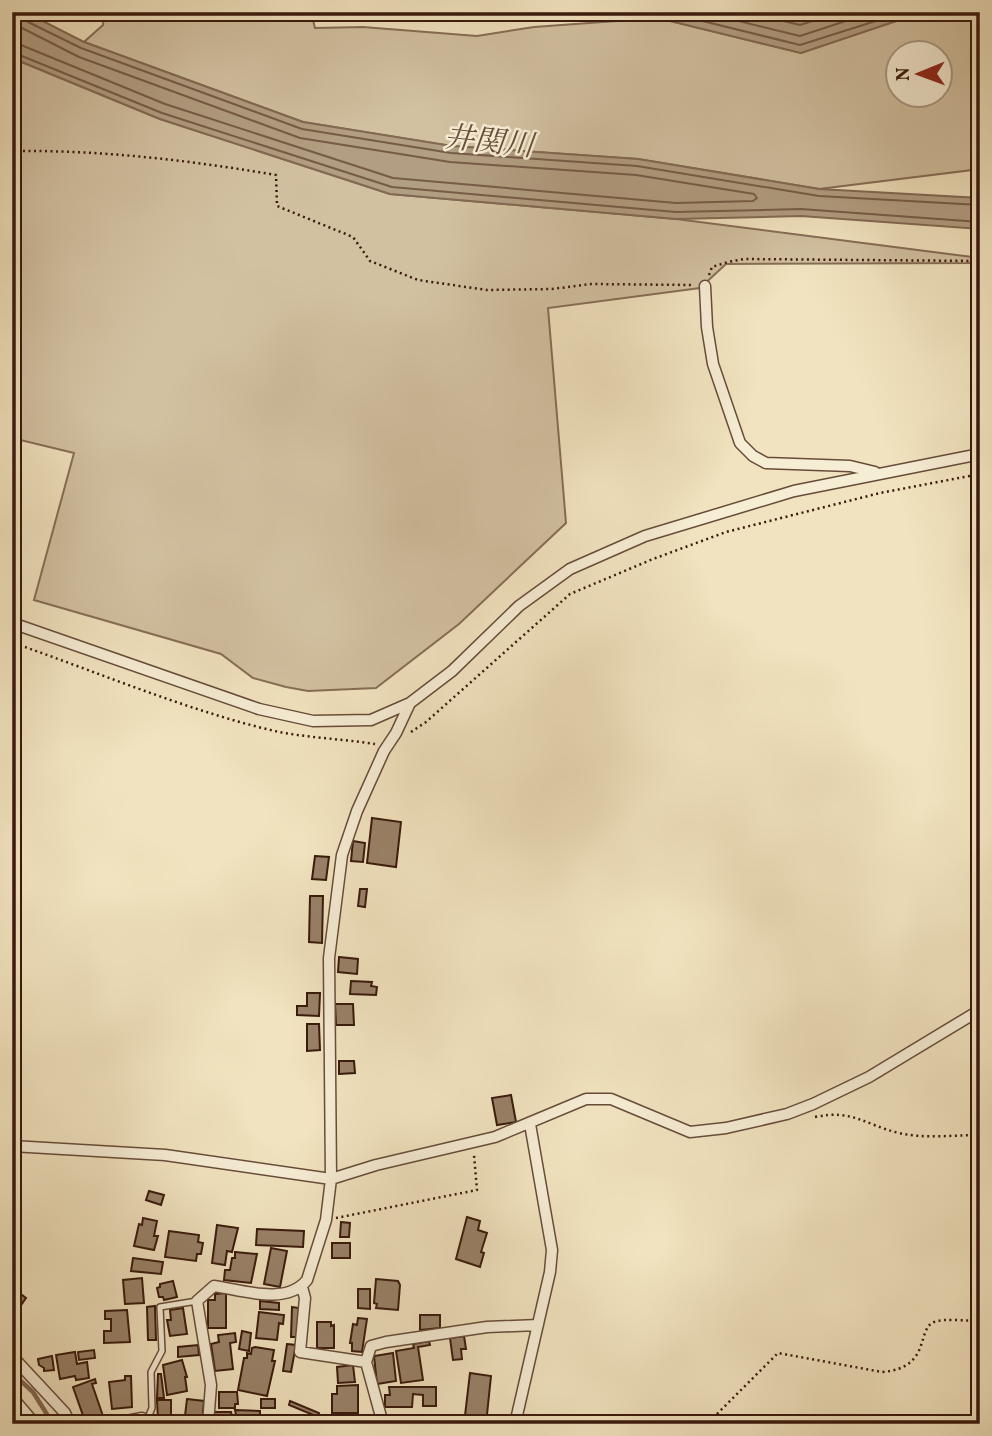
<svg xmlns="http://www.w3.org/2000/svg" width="992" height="1436" font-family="Vollkorn,'Noto Serif JP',serif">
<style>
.green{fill:#d2c1a1;stroke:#866d56;stroke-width:2;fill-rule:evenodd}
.water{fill:#b29e82;stroke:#826953;stroke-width:2}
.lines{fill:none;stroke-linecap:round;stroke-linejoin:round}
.shore{stroke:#765c47;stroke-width:2}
.stream{stroke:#826953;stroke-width:4.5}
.building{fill:#998269;stroke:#39190c;stroke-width:2}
.lane-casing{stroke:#674c39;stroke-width:8}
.street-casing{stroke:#674c39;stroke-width:13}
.path{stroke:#39190c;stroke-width:2.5;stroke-dasharray:2 3.5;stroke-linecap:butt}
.lane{stroke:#f6edd5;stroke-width:5}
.street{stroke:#f6edd5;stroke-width:10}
.labels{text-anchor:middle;stroke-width:5;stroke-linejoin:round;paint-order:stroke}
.water-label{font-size:30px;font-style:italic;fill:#694e3b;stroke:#f6edd5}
</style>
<rect width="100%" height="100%" fill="#f1e3bf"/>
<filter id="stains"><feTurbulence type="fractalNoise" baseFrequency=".00286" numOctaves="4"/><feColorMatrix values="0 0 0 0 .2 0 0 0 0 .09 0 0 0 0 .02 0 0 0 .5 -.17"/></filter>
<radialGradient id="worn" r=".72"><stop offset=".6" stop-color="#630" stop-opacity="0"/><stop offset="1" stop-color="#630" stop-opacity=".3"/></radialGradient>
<!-- green -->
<path class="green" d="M104 12H311L315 28 363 27 477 36 534 27 658 18 801 53 902 19 960 21 980 13V169L819 189 638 159 451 146 303 122 84 42 103 25ZM898 52H940V94H898Z
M12 58 160 119 390 194 676 219 980 258V263L726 264 700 288 548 308 566 523 459 624 376 688 308 691 286 687 253 678 221 654 34 600 74 453 12 438Z"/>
<!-- water -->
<path class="water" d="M12 12H25L84 42 303 122 452 146 638 159 819 189 980 198V229L801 216 676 219 390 194 160 119 12 58Z
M649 12H980V13L960 21 902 19 801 53 658 18Z"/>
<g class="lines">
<!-- shore -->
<path class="shore" d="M24 12 28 22 81 48 302 129 451 153 637 166 819 196 980 205
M666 12 800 45 901 13 962 12
M702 12 800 36 873 12
M746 12 800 25 840 12
M12 44 21 45 165 104 393 178 676 203 753 201 757 198 754 194 636 175 450 162 300 138 79 57 22 28 17 22 15 12
M12 52 162 113 392 187 676 212 801 209 980 222"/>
<!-- stream -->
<path class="stream" d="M12 1373 33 1392 53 1424"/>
</g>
<!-- building -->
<path class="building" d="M372 818 401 822 396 867 367 863Z
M353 841 365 843 363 862 351 861Z
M315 856 329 857 326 880 312 879Z
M360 889H367L365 907 358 906Z
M310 896H323L322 943 309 942Z
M339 957 358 959 357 974 338 972Z
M351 981 372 982 371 986 377 987 376 995 350 994Z
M307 993H320L319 1016 297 1015V1006H307Z
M335 1004H353L354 1025H336Z
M307 1024H319L320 1050 307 1051Z
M339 1061H354L355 1073 339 1074Z
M511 1095 516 1122 497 1125 492 1098Z
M149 1191 164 1195 161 1205 146 1200Z
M467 1217 480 1221 478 1230 487 1233 481 1252 484 1253 480 1267 456 1259Z
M143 1218 157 1221 154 1236H158L154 1250 134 1246 139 1224 142 1225Z
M341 1222 350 1223 349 1237H340Z
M217 1225 238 1228 232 1252 227 1251 225 1265 212 1263Z
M257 1229 304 1231 303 1247 256 1245Z
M169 1231 199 1235 198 1242 203 1243 201 1254H197L196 1261 165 1257Z
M332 1243H350V1258H332Z
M271 1248 287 1251 280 1287 264 1284Z
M235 1252 257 1254 251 1283 224 1280 225 1270H230L232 1258H235Z
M133 1258 163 1262 161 1274 131 1271Z
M142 1278 144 1303 125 1304 123 1280Z
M376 1279 398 1281 400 1285 398 1310 376 1308 377 1304 374 1303Z
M173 1281 177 1297 164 1300 163 1297H159L157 1288 160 1287V1284Z
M13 1288 26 1298 19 1308 12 1303Z
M358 1289H370V1309L358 1308Z
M226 1293V1328H208V1300H215V1294Z
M260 1301 279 1303V1310L260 1309Z
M155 1306 156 1340H148L147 1307Z
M292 1307 299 1308 298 1337H291Z
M183 1308 187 1334 170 1336 167 1320H171L170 1310Z
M127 1310 130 1342 104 1343V1331H111V1319H105V1311Z
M259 1312 284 1315 283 1324 279 1323 277 1340 256 1338Z
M420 1315H440V1328L420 1330Z
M358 1318 367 1319 362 1352 352 1351V1343H350L353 1324 357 1325Z
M317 1322H331V1326L334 1325V1348H317Z
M242 1331 251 1333 249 1351 239 1349Z
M235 1333 236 1342 230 1343 233 1369 215 1371 211 1344 219 1342 218 1335Z
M464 1336 466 1349H461L462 1359 453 1360 450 1338Z
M429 1341 430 1345 418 1347 423 1380 401 1383 396 1351 414 1348 413 1344Z
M287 1344 296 1345 291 1372 283 1371Z
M198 1345 199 1355 178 1357V1347Z
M255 1347 274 1350 272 1361H275L267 1396 238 1390 244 1358H247V1353L251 1354 252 1348Z
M94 1350 95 1358 79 1360 78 1352Z
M75 1352 77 1364 87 1362 89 1378 76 1380 75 1376 60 1379 56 1355Z
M393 1353 396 1381 377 1384 374 1356Z
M52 1356 54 1370 44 1371V1368L39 1365 38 1359Z
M182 1360 187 1377H185L187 1391 167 1395 163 1365Z
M353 1365 355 1382 338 1383 337 1367Z
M470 1373 491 1376 486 1424H464Z
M158 1374H161L164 1398H157Z
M125 1376H131L132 1407 112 1409 109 1382 125 1380Z
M95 1379 96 1383 92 1384 104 1419 86 1424 73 1387Z
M358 1385V1413H332V1394H337V1386Z
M389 1387H436V1406H423V1395L413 1394 412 1407H385V1395H390Z
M219 1392H237L238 1404H235V1408H219Z
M187 1399 204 1401 202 1424H184Z
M261 1399H275V1408H261Z
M157 1400H171V1419H158Z
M290 1401 319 1413 318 1417 289 1405Z
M235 1410 260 1411V1424H249V1421L237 1420Z
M214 1412H231L234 1424H214Z
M326 1415 348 1418 347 1424H325Z"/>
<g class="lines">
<!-- lane casing -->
<g class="lane-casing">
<path id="lane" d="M147 1420 152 1408 151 1372 162 1351 160 1307 197 1301"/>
</g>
<!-- street casing -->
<g class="street-casing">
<path id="street" d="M705 286 707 327 713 364 740 443 753 456 766 463 850 466 875 472
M12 623 259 709 313 721 371 720 410 703
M12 643H14
M12 1146 165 1155 331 1179 376 1165 495 1137 586 1099H611L690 1132 726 1128 787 1114 813 1104 869 1077 980 1010
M302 1287 305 1298 300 1352 366 1362 383 1424
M12 1356 65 1413 70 1424
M366 1362 371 1346 386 1342 487 1327 538 1325
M12 1397 35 1424
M111 1424 142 1418 153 1424
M208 1424 211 1385 197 1301 214 1286C242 1290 286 1306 307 1280L326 1220 331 1179 329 958 342 855 357 811 384 751 396 733 410 703 452 671 519 606 570 569 645 536 794 491 980 454
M515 1424 550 1272 552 1250 530 1124"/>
</g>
<!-- path -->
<path class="path" d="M12 151C101 150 188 160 276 175L277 206 353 237 370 261 418 280 487 290 552 289 591 284 692 285
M709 275 712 267 728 262 744 259 980 261
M25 647C107 676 195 713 279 732 311 738 343 739 375 744
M411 732 426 722 570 594 653 559 726 532 880 493 980 474
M815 1117C853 1109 865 1125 899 1133 924 1139 953 1135 980 1135
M336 1218 477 1190 474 1155
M704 1424 711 1420 778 1353 882 1372C932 1368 916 1329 934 1322 943 1318 969 1321 980 1321"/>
<!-- lane -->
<use href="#lane" class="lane"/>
<!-- street -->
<use href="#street" class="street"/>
</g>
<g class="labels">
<!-- water labels -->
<g class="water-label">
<text transform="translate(489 141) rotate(6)" y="10">井関川</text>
</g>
</g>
<!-- margin -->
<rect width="992" height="1436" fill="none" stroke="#f1e3bf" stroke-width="42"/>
<rect x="14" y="14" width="964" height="1408" fill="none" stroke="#39190c" stroke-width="3.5"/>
<rect x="21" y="21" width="950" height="1394" fill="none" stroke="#39190c" stroke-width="2"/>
<!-- north arrow -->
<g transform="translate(919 74) rotate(269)"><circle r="33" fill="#f6edd5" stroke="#aa9885" stroke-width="2"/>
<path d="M0-5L12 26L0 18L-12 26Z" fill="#8f2418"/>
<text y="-10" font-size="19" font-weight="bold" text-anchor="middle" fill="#39190c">N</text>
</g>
<rect width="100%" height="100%" filter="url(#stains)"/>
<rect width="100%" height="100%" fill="url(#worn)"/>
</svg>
